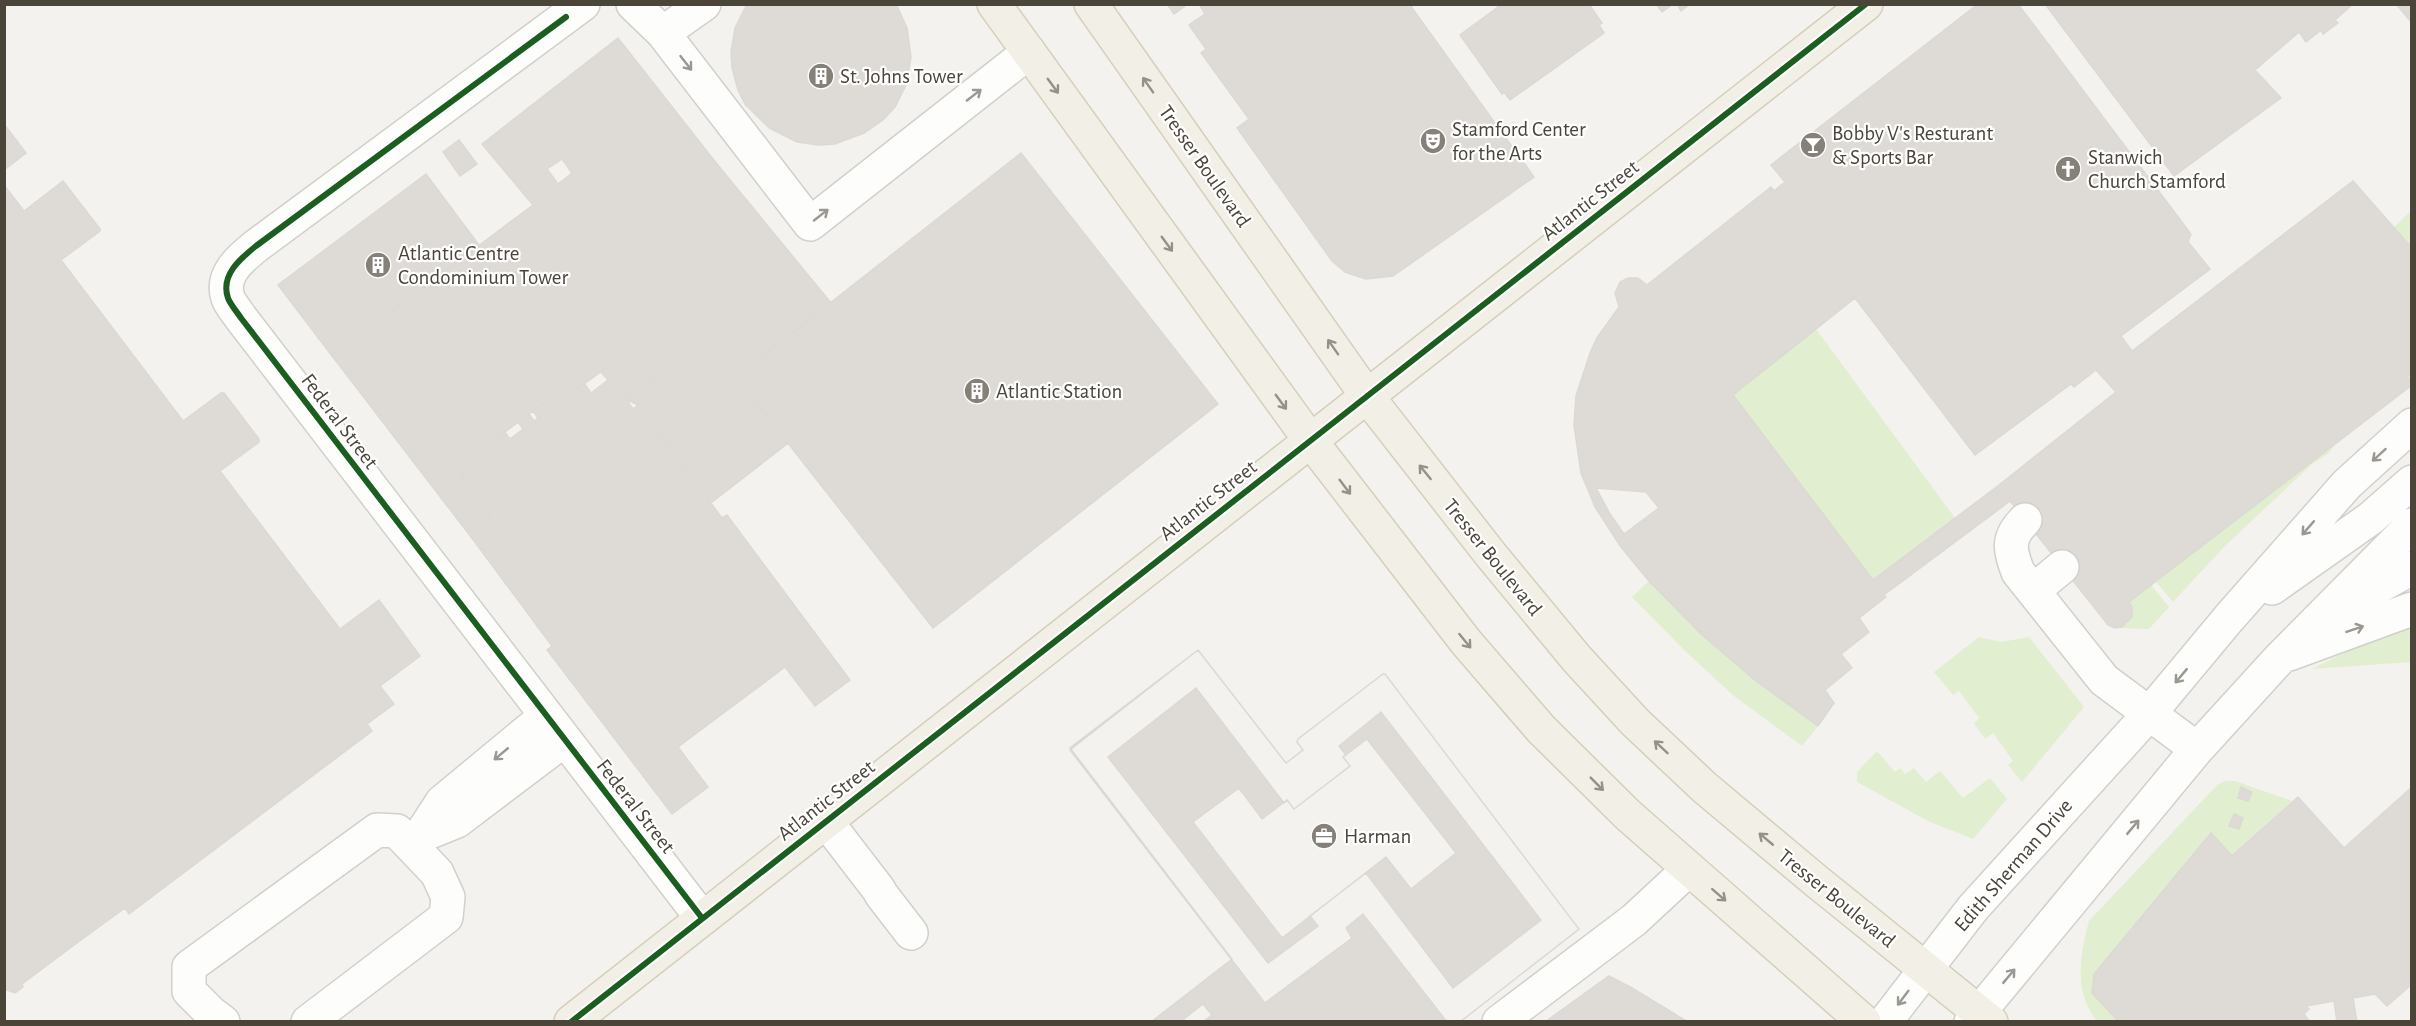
<svg xmlns="http://www.w3.org/2000/svg" width="2416" height="1026" font-family="'Alegreya Sans',sans-serif">
<style>
.green{fill:#e1eecf}
.building{fill:#dedbd6;stroke:#dcd9d4;stroke-width:1.5;fill-rule:evenodd}
.lines{fill:none;stroke-linecap:round;stroke-linejoin:round}
.minor-casing{stroke:#d2d0cb;stroke-width:36}
.major-casing{stroke:#d6cebb;stroke-width:36}
.minor{stroke:#fdfdfc;stroke-width:33}
.major{stroke:#f2efe6;stroke-width:33}
.cycleway-casing{stroke:#fff;stroke-width:10}
.cycleway{stroke:#1b5e20;stroke-width:6}
.oneway{stroke:#9b9791}
.oneway2{stroke:#969187}
.labels{text-anchor:middle;stroke-width:4.5;stroke-linejoin:round;paint-order:stroke}
.poi-label{font-size:21px;fill:#4b4439;stroke:#fff;text-anchor:start}
.street-label{font-size:21px;fill:#4b4439;stroke:#fff}
</style>
<rect width="100%" height="100%" fill="#f4f2ee"/>
<!-- green -->
<path class="green" d="M2411 211V248L2394 227Z
M1816 329 1955 518 1873 580 1733 395Z
M2337 442 2328 454 2312 464 2223 548 2173 602 2156 582Z
M1649 581C1700 636 1756 684 1818 726L1802 746 1734 696 1684 650 1632 597Z
M2151 585 2169 607 2149 629 2120 628C2131 623 2136 613 2129 602Z
M2411 628V662L2312 669 2364 643Z
M1979 637 2001 642 2029 637 2084 707 2022 782 2008 765 2013 761 1993 733 1985 739 1974 723 1979 718 1959 691 1953 695 1934 672Z
M1877 751 1895 772 1900 768 1905 774 1914 768 1926 782 1940 771 1963 798 1990 778 2007 799 1973 839 1928 821 1857 782V772Z
M2225 781H2235L2292 801 2232 856 2210 833 2094 974 2092 993 2119 1021H2097C2073 992 2080 955 2089 921L2217 785Z"/>
<!-- building -->
<path class="building" d="M747 4H896L907 28 911 57 906 85 895 107 883 120 864 133 835 144 819 145 797 142 769 128 745 104 738 90 732 68 731 52 735 28Z
M1167 4H1185V6L1174 14Z
M1199 4H1412V8L1534 177 1393 276 1366 279 1345 272 1332 261 1237 128 1249 119 1201 53 1206 49 1189 25 1205 14Z
M1496 4H1589L1602 23 1599 25 1604 33 1510 100 1504 92 1502 94 1460 35 1498 7Z
M1656 4H1673L1662 12Z
M1677 4H1690L1681 11Z
M1978 4H2018L2191 234 2188 242 2210 269 2121 336 2132 351 2353 181 2412 248V374L2408 376 2412 385 2129 602 2132 608V617L2122 627 2115 628 2108 625 2010 501 1884 595 1886 597 1859 618 1869 632 1841 654 1852 668 1825 690 1834 703 1818 726 1756 681 1701 634 1649 581 1621 547 1595 507 1581 473 1574 425 1576 396 1590 353 1597 338 1619 307 1615 293 1620 282 1628 278H1638L1647 285 1771 187 1774 191 1785 182 1771 165ZM1855 298 1975 455 2071 384 2074 387 2096 370 2116 392 1999 485 1873 580 1733 395ZM1596 488 1646 492 1659 508 1624 534 1610 514Z
M2045 4H2353L2335 20 2338 23 2323 34 2321 30 2306 42 2299 32 2255 70 2281 98 2174 176Z
M2396 4H2412V23Z
M618 38 717 164 831 303 736 377 788 443 711 503 638 405 626 399 654 378 633 349 549 409 545 402 493 441 498 447 460 476 491 516 468 533 332 356 533 205 482 144Z
M4 124 26 153 4 170Z
M459 140 477 164 460 176 443 152Z
M1021 153 1218 404 933 628 736 377Z
M562 159 572 173 558 184 547 169Z
M426 174 479 245 332 356 278 285Z
M63 181 100 229V231L61 260 183 421 221 393H224L259 439V442L220 471 340 629 379 600 420 656 380 686 394 704 367 724 372 731 129 914 125 908 85 937 22 984 23 987 15 993 4 989V185L24 211Z
M633 349 654 378 626 399 633 409 638 405 722 518 727 515 850 680 815 706 785 667 678 747 708 787 672 814 547 650 552 646 468 533 491 516 460 476 498 447 493 441 505 432 510 439 523 429 518 422 529 414 534 421 538 418 533 411 545 402 549 409 584 383 591 393 608 380 601 372Z
M1198 650 1286 763 1303 750 1297 742 1298 739 1383 674H1385L1579 929 1460 1022H1203L1212 1015 1203 1004 1180 1022H1151L1232 959 1070 748Z
M1198 650 1286 763 1303 750 1297 742 1298 739 1383 674H1385L1579 929 1460 1022H1447L1363 914 1346 928 1352 938 1265 1003 1070 750ZM1196 688 1284 803 1287 800 1294 809 1350 766 1343 757 1346 755 1339 746 1381 712 1541 920 1453 988 1366 873 1310 916 1318 926 1268 963 1108 757Z
M1367 739 1456 853 1411 889 1386 857 1282 938 1193 822 1239 788 1262 819 1287 800 1294 809 1350 766 1343 757Z
M2241 787 2252 792 2248 801 2238 798Z
M2412 787V984L2387 1006 2375 994 2353 998 2357 1022H2337L2334 1001 2306 1006 2309 1009 2304 1014 2310 1022H2119L2092 993 2094 974 2211 833 2232 856 2298 797 2344 848Z
M2234 814 2243 818 2239 829 2229 826Z
M1609 976 1632 988 1688 1022H1545Z"/>
<g class="lines">
<!-- minor casing -->
<g class="minor-casing">
<path id="minor" d="M583 4 256 246C241 258 220 275 228 298 230 304 237 312 241 318L702 918
M633 4 663 33 810 224 1029 52
M663 33 704 4
M2025 520C2007 538 2009 549 2018 572L2104 680 2197 749
M2272 588 2371 518 2412 482
M2033 591 2062 567
M2345 605 2412 568
M2289 654 2412 609
M546 716 442 802 420 836 457 821 564 740
M826 821 879 890
M881 894 911 933
M223 1022 211 1013 189 991V967L377 830 397 831 437 873 448 897 446 917 308 1022
M1499 1022 1634 920 1689 869
M1885 1022 1973 908 2149 714 2229 618 2347 484 2412 425
M1971 1022 2197 749 2281 657 2412 525"/>
</g>
<!-- major casing -->
<g class="major-casing">
<path id="major" d="M994 4 1310 440 1466 642 1541 729 1628 815 1864 1022
M1091 4 1367 396 1491 555 1577 659 1635 722 1704 787 1815 880 1991 1022
M571 1022 1866 4"/>
</g>
<!-- minor -->
<use href="#minor" class="minor"/>
<!-- major -->
<use href="#major" class="major"/>
<!-- cycleway casing -->
<g class="cycleway-casing">
<path id="cycleway" d="M566 17 256 246C241 258 220 275 228 298 230 304 237 312 241 318L702 918
M571 1022 1866 4"/>
</g>
<!-- cycleway -->
<use href="#cycleway" class="cycleway"/>
</g>
<!-- one-way arrows -->
<defs><path id="oneway-shaft" d="M-6 0H5M1.5-3L5.5 0L1.5 3" fill="none" stroke-width="1.6" stroke-linecap="round" stroke-linejoin="round" transform="scale(1.5)"/></defs>
<g class="oneway">
<use href="#oneway-shaft" transform="translate(686 63) rotate(52)"/>
<use href="#oneway-shaft" transform="translate(974 95) rotate(-38)"/>
<use href="#oneway-shaft" transform="translate(821 215) rotate(-38)"/>
<use href="#oneway-shaft" transform="translate(2379 455) rotate(138)"/>
<use href="#oneway-shaft" transform="translate(2308 528) rotate(131)"/>
<use href="#oneway-shaft" transform="translate(2355 629) rotate(-19)"/>
<use href="#oneway-shaft" transform="translate(2181 676) rotate(130)"/>
<use href="#oneway-shaft" transform="translate(501 754) rotate(140)"/>
<use href="#oneway-shaft" transform="translate(2133 827) rotate(-50)"/>
<use href="#oneway-shaft" transform="translate(2009 976) rotate(-50)"/>
<use href="#oneway-shaft" transform="translate(1903 998) rotate(127)"/>
</g>
<g class="oneway2">
<use href="#oneway-shaft" transform="translate(1148 85) rotate(-125)"/>
<use href="#oneway-shaft" transform="translate(1053 86) rotate(54)"/>
<use href="#oneway-shaft" transform="translate(1167 244) rotate(54)"/>
<use href="#oneway-shaft" transform="translate(1333 347) rotate(-125)"/>
<use href="#oneway-shaft" transform="translate(1281 402) rotate(54)"/>
<use href="#oneway-shaft" transform="translate(1425 472) rotate(-129)"/>
<use href="#oneway-shaft" transform="translate(1345 487) rotate(53)"/>
<use href="#oneway-shaft" transform="translate(1465 641) rotate(51)"/>
<use href="#oneway-shaft" transform="translate(1661 747) rotate(-137)"/>
<use href="#oneway-shaft" transform="translate(1597 784) rotate(45)"/>
<use href="#oneway-shaft" transform="translate(1766 839) rotate(-140)"/>
<use href="#oneway-shaft" transform="translate(1719 895) rotate(41)"/>
</g>
<!-- icons -->
<defs>
<g id="building-disc" transform="scale(1.35)"><circle r="9.5" fill="#868178" stroke="#fff"/><path d="M-4-6H4V6H1V3H-1V6H-4ZM-2.5-4.3h1.7v1.8h-1.7ZM.8-4.3h1.7v1.8H.8ZM-2.5-1h1.7V.8h-1.7ZM.8-1h1.7V.8H.8Z" fill="#fff"/></g>
<g id="theatre-disc" transform="scale(1.35)"><circle r="9.5" fill="#868178" stroke="#fff"/><path d="M-5-5.5Q0-4 5-5.5V0Q5 5 0 6Q-5 5-5 0ZM-3.3-2.5H-1v1.5H-3.3ZM1-2.5H3.3v1.5H1ZM-2.8 1Q0 5.5 2.8 1Z" fill="#fff"/></g>
<g id="bar-disc" transform="scale(1.35)"><circle r="9.5" fill="#868178" stroke="#fff"/><path d="M-6-5H6L.8 .8V4.5H3.5V6h-7V4.5H-.8V.8Z" fill="#fff"/></g>
<g id="church-disc" transform="scale(1.35)"><circle r="9.5" fill="#868178" stroke="#fff"/><path d="M-1.2-6h2.4v3.5h3.3v2.4h-3.3V6h-2.4V-.1h-3.3v-2.4h3.3Z" fill="#fff"/></g>
<g id="office-disc" transform="scale(1.35)"><circle r="9.5" fill="#868178" stroke="#fff"/><path d="M-6-3h4V-5.5h4V-3h4V5H-6ZM-1-4.5V-3h2v-1.5ZM-6 0V1H6V0Z" fill="#fff"/></g>
</defs>
<g fill-rule="evenodd">
<use href="#building-disc" x="821" y="76"/>
<use href="#theatre-disc" x="1433" y="141"/>
<use href="#bar-disc" x="1813" y="145"/>
<use href="#church-disc" x="2068" y="169"/>
<use href="#building-disc" x="378" y="265"/>
<use href="#building-disc" x="977" y="391"/>
<use href="#office-disc" x="1324" y="836"/>
</g>
<g class="labels">
<!-- poi labels -->
<g class="poi-label">
<text x="840" y="83">St. Johns Tower</text>
<text x="1452" y="136">Stamford Center<tspan x="1452" dy="24">for the Arts</tspan></text>
<text x="1832" y="140">Bobby V's Resturant<tspan x="1832" dy="24">&amp; Sports Bar</tspan></text>
<text x="2088" y="164">Stanwich<tspan x="2088" dy="24">Church Stamford</tspan></text>
<text x="398" y="260">Atlantic Centre<tspan x="398" dy="24">Condominium Tower</tspan></text>
<text x="996" y="398">Atlantic Station</text>
<text x="1344" y="843">Harman</text>
</g>
<!-- street labels -->
<g class="street-label">
<text transform="translate(1205 166) rotate(55)" y="7">Tresser Boulevard</text>
<text transform="translate(1590 200) rotate(-38)" y="7">Atlantic Street</text>
<text transform="translate(340 421) rotate(53)" y="7">Federal Street</text>
<text transform="translate(1208 500) rotate(-38)" y="7">Atlantic Street</text>
<text transform="translate(1493 557) rotate(51)" y="7">Tresser Boulevard</text>
<text transform="translate(826 800) rotate(-38)" y="7">Atlantic Street</text>
<text transform="translate(636 806) rotate(52)" y="7">Federal Street</text>
<text transform="translate(2013 865) rotate(-49)" y="7">Edith Sherman Drive</text>
<text transform="translate(1837 898) rotate(39)" y="7">Tresser Boulevard</text>
</g>
</g>
<!-- border -->
<rect width="2416" height="1026" fill="none" stroke="#4b4439" stroke-width="12"/>
</svg>
